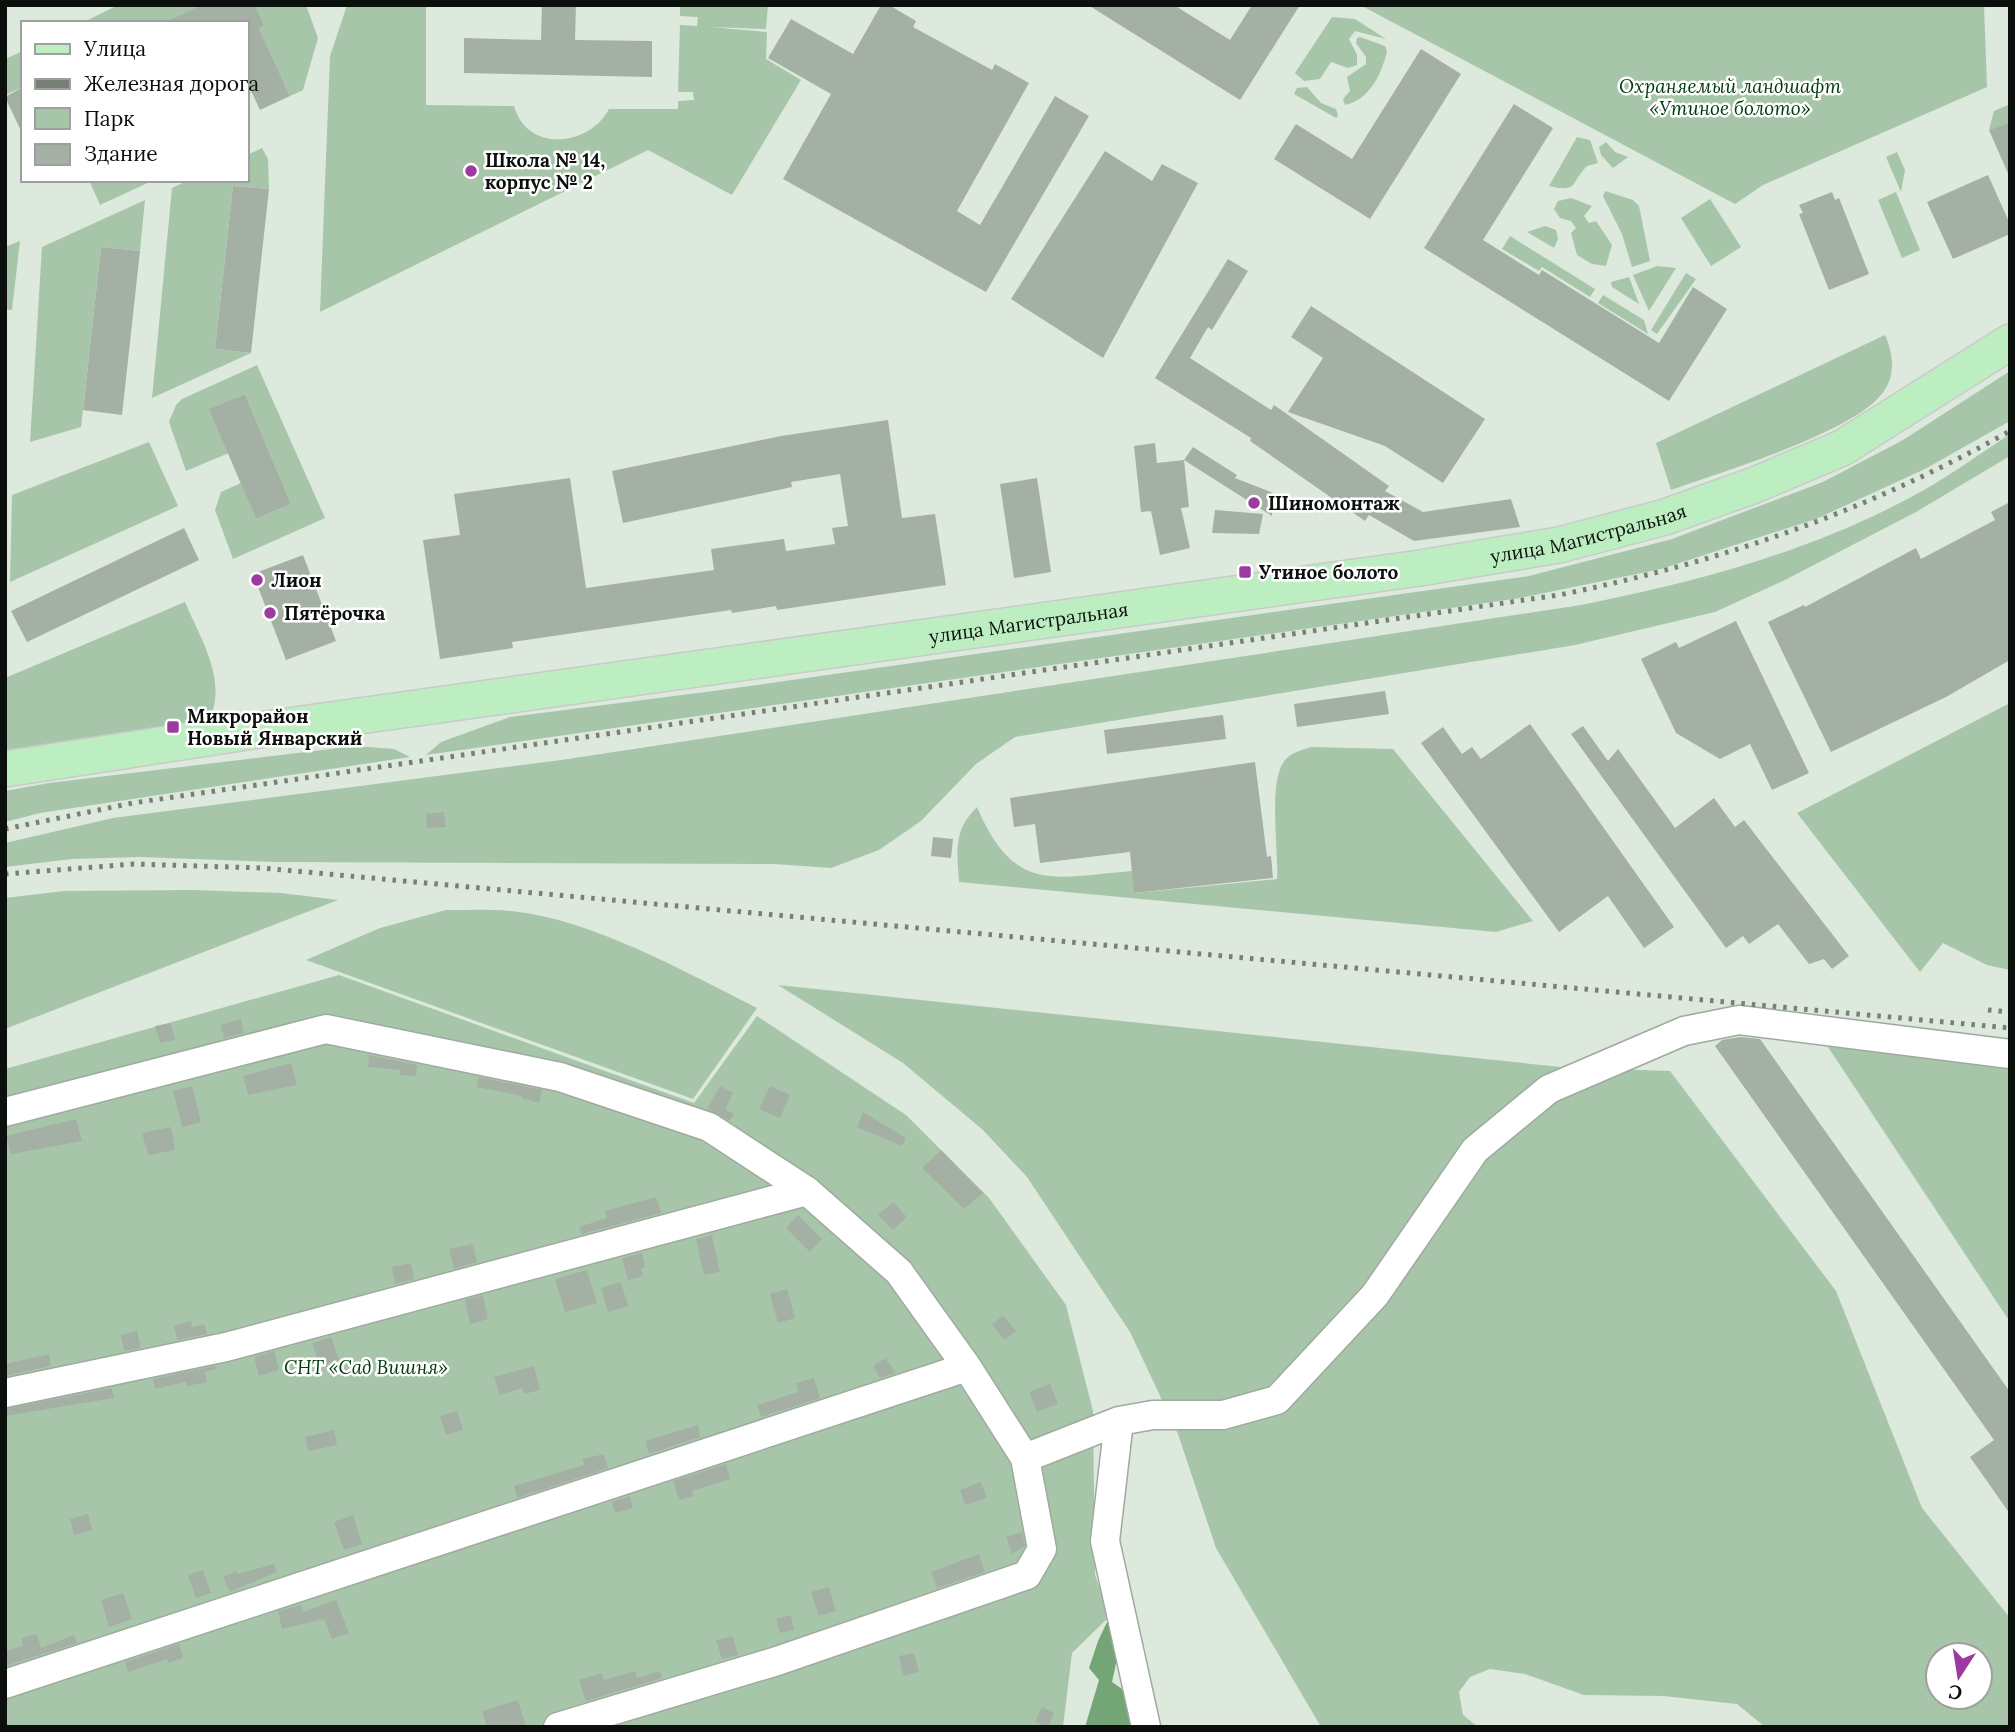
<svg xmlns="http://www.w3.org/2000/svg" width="2015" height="1732" font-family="Lora,serif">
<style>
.green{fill:#a7c6a9;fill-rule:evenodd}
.water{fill:#74a577}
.building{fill:#a5b0a5}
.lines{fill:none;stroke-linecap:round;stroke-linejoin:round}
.minor-casing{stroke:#9faa9f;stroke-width:31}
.major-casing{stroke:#cacaca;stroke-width:38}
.minor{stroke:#fff;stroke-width:28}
.major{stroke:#bdeec1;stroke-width:35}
.rail{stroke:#777f77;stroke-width:5;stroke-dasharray:3.5 7;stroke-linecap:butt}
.poi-dot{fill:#9c3aa0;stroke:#fff;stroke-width:2.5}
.labels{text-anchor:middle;stroke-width:5;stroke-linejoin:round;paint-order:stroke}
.park-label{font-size:19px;font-style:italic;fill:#00390c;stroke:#fff}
.poi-label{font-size:19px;font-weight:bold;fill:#0c100c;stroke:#fff;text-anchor:start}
.street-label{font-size:19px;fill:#0c100c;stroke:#fff}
</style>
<rect width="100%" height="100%" fill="#dde9dd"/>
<!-- green -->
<path class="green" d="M118 5H197V7L163 23H82Z
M254 5H306L318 38 303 90 290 96 259 28Z
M347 5H426V105L514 106C527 153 589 147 609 109H678V101L694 100 693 92H678L680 25 697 26 698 17 680 16V5H768L766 29 710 27 767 32 766 59 801 80 732 195 648 150 320 312 330 56Z
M1360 5H1984L1987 87 1763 185 1735 204Z
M1332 17 1355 19 1386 39 1355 31 1349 39 1357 55V65L1348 68 1331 62 1320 79 1304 81 1295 73Z
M1360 37 1385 46 1387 51C1382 74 1369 100 1345 105L1343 99 1350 91 1347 77 1366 64V57L1356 43 1357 38Z
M23 51V87L5 95V59Z
M1307 87 1321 103 1336 109 1338 116 1336 118 1294 94 1297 88Z
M2008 105 2010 122 1989 130 1994 111Z
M1577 137 1590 140 1598 163 1587 166C1570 183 1579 193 1549 186Z
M1606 142 1615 152 1628 157 1613 168 1601 155 1599 147Z
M262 148 268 159 269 189 233 186 215 349 251 353 152 398 172 188 189 180H247V155Z
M1897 152 1905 170 1901 192 1886 157Z
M89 180H154L100 205Z
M1605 191 1633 200 1639 206 1650 261 1632 267 1622 234 1603 196Z
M1896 192 1920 250 1902 258 1878 200Z
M1571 198 1592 206 1584 216 1589 223 1596 221 1612 245 1606 266 1592 264 1577 255 1571 233 1576 228 1571 221 1560 218 1554 209 1558 201Z
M1710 199 1741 247 1711 266 1681 218Z
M145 200 140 251 101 247 81 427 30 442 42 247Z
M1545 226 1556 230 1558 239 1554 248 1527 232Z
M1510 236 1595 289 1590 297 1542 267 1539 271 1502 249Z
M20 241 12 310 5 309V247Z
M1657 266 1676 268 1649 311 1633 275Z
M1686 273 1696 279 1657 334 1651 330Z
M1629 277 1639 304 1612 287 1611 282Z
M1603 295 1644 320 1648 334 1598 303Z
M1885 335C1893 353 1896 374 1884 391 1857 432 1720 472 1671 490L1656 443Z
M257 365 325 518 233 559 215 510 221 492 241 483 256 519 291 504 245 394 210 409 229 453 186 471 169 422 176 405 182 399Z
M2010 371V421L1925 469 1816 519 1661 569 1520 598 426 755 441 742 510 717 721 690 1529 576 1672 539 1823 482 1903 440Z
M2010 434V456L1916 512 1783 581 1715 612 1575 645 1015 737 976 764 921 821 879 850 831 868 774 864 275 862 139 857 72 859 5 867V843L113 818 561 760 1581 605C1701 581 1817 550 1924 490 1954 473 1981 453 2010 434Z
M149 442 178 506 10 582 12 495Z
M185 602C201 640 229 682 208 722L11 757 5 745V678Z
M2010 703V970L1987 965 1943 943 1920 972 1797 813Z
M355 746 394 749 410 757 40 813 5 822V791L49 783Z
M1311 747 1393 749 1533 921 1496 932 959 882C957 850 953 831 977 807 1014 893 1051 878 1132 871L1135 893 1277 879C1279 852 1267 778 1286 759 1293 752 1302 750 1311 747Z
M193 890 281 893 338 900 5 1029V898L64 891Z
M446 910C468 910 490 909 511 911 592 919 685 972 757 1008L693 1099 306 960 380 928Z
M339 975 694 1103 757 1016 906 1115 989 1198 1066 1305 1093 1411 1095 1575 1110 1616 1072 1653 1063 1727H5V1069Z
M778 985 1561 1067 1670 1071 1836 1291 1922 1508 2010 1618V1727H1765L1737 1704 1663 1696 1584 1695 1525 1674 1490 1669 1470 1677 1459 1692 1463 1715 1478 1727H1321L1216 1548 1178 1434 1130 1332 1027 1177 983 1130 903 1063ZM1938 1655H1980V1697H1938Z
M1824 1041 2010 1065V1322Z"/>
<!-- water -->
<path class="water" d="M1110 1616 1121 1640 1112 1682 1122 1689 1138 1727H1085L1099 1680 1089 1668 1098 1641Z"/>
<!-- building -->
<path class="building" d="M201 5H254L264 25 259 28 290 96 260 110 247 82V23H163Z
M542 5H576L575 40 652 41V77L464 73V38L541 40Z
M881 5H889L916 21 913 27 992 70 995 64 1029 83 957 211 980 225 1055 96 1089 116 986 292 783 179 831 94 768 58 791 19 853 54Z
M1088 5H1174L1230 40 1252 5H1300L1240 100Z
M1421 49 1461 74 1370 219 1274 159 1296 124 1352 159Z
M23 87V135L5 97Z
M1514 104 1553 128 1483 240 1539 275 1542 270 1659 343 1693 287 1727 309 1669 401 1424 248Z
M2010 122V178L1989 130Z
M1105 151 1152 181 1162 164 1198 183 1103 358 1011 299Z
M1988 175 2010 224V234L1953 259 1927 202Z
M233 186 269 189 251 353 215 349Z
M1832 192 1835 200 1839 198 1869 274 1829 290 1799 214 1803 213 1799 205Z
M101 247 140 251 122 415 83 410Z
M1228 259 1248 271 1212 330 1208 327 1190 358 1271 410 1274 405 1389 486 1385 491 1423 512 1511 499 1520 527 1414 541 1369 515 1365 521 1250 441 1251 438 1155 378Z
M1311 306 1485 419 1443 483 1385 446 1288 412 1323 358 1291 337Z
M245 394 291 504 256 519 209 409Z
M888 420 902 518 935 514 946 585 777 610 776 606 732 613 731 610 512 642 513 648 440 659 423 540 460 535 454 494 570 478 586 588 714 570 711 549 784 539 786 551 835 544 832 528 848 526 840 474 791 482 792 487 623 523 612 471 781 436Z
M1155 443 1157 463 1184 460 1189 507 1181 508 1190 548 1160 555 1151 511 1141 512 1134 446Z
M1193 447 1237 475 1235 478 1273 493 1272 516 1184 460Z
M1037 478 1051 572 1014 578 1000 484Z
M2010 502V660L1946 697 1831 752 1768 622 1804 605 1805 607 1916 548 1921 559 1995 520 1991 512Z
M1215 510 1263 514 1259 534 1212 533Z
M184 528 199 560 27 642 11 611Z
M303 555 336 641 286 660 253 574Z
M1736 621 1809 773 1772 790 1750 744 1720 759 1676 733 1641 659 1676 642 1679 648Z
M1385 691 1389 714 1297 727 1294 704Z
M1223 715 1226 739 1107 754 1104 730Z
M1530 724 1674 927 1644 948 1608 896 1559 932 1421 743 1443 727 1462 754 1472 747 1481 759Z
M1583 726 1608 761 1618 749 1675 828 1714 798 1735 827 1744 820 1849 956 1832 969 1824 959 1809 964 1778 924 1749 944 1743 936 1726 948 1571 734Z
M1255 762 1267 857 1271 856 1273 878 1134 893 1130 852 1040 863 1035 824 1014 827 1010 798Z
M444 812 446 827 427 828 426 814Z
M933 837 953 839 951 858 931 856Z
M241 1019 244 1033 224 1038 221 1025Z
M171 1023 175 1040 160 1043 155 1026Z
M1740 1037 1760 1039 2010 1392V1514L1970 1457 1994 1440 1715 1046 1722 1040Z
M369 1055 417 1065 416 1076 400 1075 401 1070 368 1067Z
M291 1063 297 1085 248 1095 243 1076Z
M479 1077 542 1090 539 1103 521 1098 522 1096 477 1087Z
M192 1086 201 1122 182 1127 173 1091Z
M720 1086 733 1093 725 1109 734 1114 730 1121 707 1109Z
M770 1086 790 1095 780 1118 759 1109Z
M863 1112 906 1138 902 1146 857 1127Z
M76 1119 82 1141 11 1154 6 1136Z
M171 1127 175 1150 148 1155 142 1133Z
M941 1150 983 1193 964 1209 922 1168Z
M656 1197 661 1213 582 1234 579 1227 607 1218 605 1211Z
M893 1202 907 1217 893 1230 878 1215Z
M798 1215 822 1239 810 1252 786 1228Z
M712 1235 720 1272 704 1275 696 1239Z
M473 1244 477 1262 454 1269 449 1249Z
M642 1253 645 1267 641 1268 643 1276 628 1280 622 1258Z
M411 1263 414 1279 395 1284 392 1267Z
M587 1270 597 1303 565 1312 555 1279Z
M621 1282 628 1306 608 1312 601 1288Z
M787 1289 795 1318 778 1323 770 1294Z
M483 1295 488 1319 470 1324 465 1300Z
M1003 1315 1016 1331 1005 1340 992 1325Z
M191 1321 192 1327 204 1324 207 1334 177 1340 174 1326Z
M137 1331 141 1348 124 1351 121 1335Z
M331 1337 339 1360 320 1366 312 1343Z
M274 1351 279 1370 259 1376 254 1357Z
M49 1354 51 1366 5 1376V1364Z
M886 1358 895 1373 880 1378 873 1366Z
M215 1366 216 1369 205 1372 207 1382 187 1386 186 1382 155 1389 153 1379Z
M534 1366 540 1390 524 1394 522 1388 500 1395 494 1377Z
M814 1378 820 1398 761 1417 757 1405 798 1392 796 1383Z
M1050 1384 1058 1404 1037 1412 1029 1392Z
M112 1388 114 1398 5 1416V1409Z
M457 1411 463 1430 446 1435 440 1416Z
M698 1425 700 1437 649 1454 645 1441Z
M334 1430 337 1445 308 1451 305 1437Z
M604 1454 608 1468 517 1498 514 1486 584 1465 582 1459Z
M726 1464 730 1479 692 1491 693 1496 679 1500 673 1481Z
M981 1482 987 1498 965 1505 960 1490Z
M630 1496 633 1508 615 1513 612 1502Z
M88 1514 92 1530 74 1535 70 1519Z
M353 1515 362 1544 344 1550 334 1522Z
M1022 1532 1025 1546 1012 1554 1006 1537Z
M979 1554 985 1572 937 1588 931 1572Z
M274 1564 277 1572 230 1592 223 1577 236 1571 238 1574Z
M203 1570 211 1593 196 1598 188 1575Z
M829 1587 836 1611 819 1616 811 1592Z
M123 1593 132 1619 109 1627 101 1600Z
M336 1600 349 1633 332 1639 324 1619 282 1629 278 1611 301 1605 303 1612Z
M791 1615 794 1630 780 1633 776 1619Z
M37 1634 41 1648 74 1635 77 1643 5 1666V1651L23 1646 21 1638Z
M733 1636 738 1655 722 1659 716 1640Z
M179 1644 183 1658 168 1663 167 1659 128 1672 125 1662Z
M914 1653 919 1672 903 1676 899 1656Z
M635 1671 637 1678 660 1671 662 1678 586 1701 579 1680 602 1673 604 1680Z
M518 1700 526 1727H487L482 1711Z
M1042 1707 1054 1713 1048 1727 1035 1722Z"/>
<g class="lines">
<!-- minor casing -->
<g class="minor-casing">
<path id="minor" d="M5 1112 326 1029 560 1077 709 1127 807 1191 899 1272 967 1367 1025 1458 1042 1549 1027 1575 777 1661 558 1727
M5 1393 226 1347 807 1191
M1025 1458 1119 1421
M5 1684 967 1367
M1146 1727 1105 1541 1119 1421 1153 1415H1223L1277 1400 1375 1295 1475 1150 1549 1089 1684 1031 1739 1020 2010 1054"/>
</g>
<!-- major casing -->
<g class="major-casing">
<g id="major">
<path id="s1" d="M5 769 266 729 1420 568 1559 545 1665 517 1752 486 1842 448 2010 342"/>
</g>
</g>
<!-- minor -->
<use href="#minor" class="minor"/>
<!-- major -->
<use href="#major" class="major"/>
<!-- rail -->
<path class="rail" d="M5 829 133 803 1559 595C1721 562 1865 512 2010 431
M5 874 134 864 262 868 2010 1028
M1988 1010 2010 1012"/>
</g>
<!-- markers -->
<g class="poi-dot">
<circle cx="471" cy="171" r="7"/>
<circle cx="1254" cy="503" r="7"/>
<rect x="1238" y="565" width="14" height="14" rx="3.5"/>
<circle cx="257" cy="580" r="7"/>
<circle cx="270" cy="613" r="7"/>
<rect x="166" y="720" width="14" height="14" rx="3.5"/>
</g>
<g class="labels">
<!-- park labels -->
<g class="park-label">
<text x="1730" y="93">Охраняемый ландшафт<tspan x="1730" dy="22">«Утиное болото»</tspan></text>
<text x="366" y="1374">СНТ «Сад Вишня»</text>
</g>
<!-- poi labels -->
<g class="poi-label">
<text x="485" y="167">Школа № 14,<tspan x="485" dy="22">корпус № 2</tspan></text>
<text x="1268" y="510">Шиномонтаж</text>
<text x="1259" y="579">Утиное болото</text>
<text x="271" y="587">Лион</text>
<text x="284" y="620">Пятёрочка</text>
<text x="187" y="723">Микрорайон<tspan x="187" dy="22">Новый Январский</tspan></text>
</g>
<!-- street labels -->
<g class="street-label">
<text dy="7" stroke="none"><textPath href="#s1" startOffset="1601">улица Магистральная</textPath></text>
<text dy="7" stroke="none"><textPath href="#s1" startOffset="1034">улица Магистральная</textPath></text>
</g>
</g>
<!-- border -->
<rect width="2015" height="1732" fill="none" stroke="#0c100c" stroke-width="14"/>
<!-- legend -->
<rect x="21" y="21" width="228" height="161" fill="#ffffff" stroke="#9e9f9e" stroke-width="2"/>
<rect x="35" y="44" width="35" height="10" fill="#bdeec1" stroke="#9e9f9e" stroke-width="2"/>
<text x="84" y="56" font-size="21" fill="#0c100c">Улица</text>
<rect x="35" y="79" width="35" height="10" fill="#777f77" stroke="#9e9f9e" stroke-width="2"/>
<text x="84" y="91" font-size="21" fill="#0c100c">Железная дорога</text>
<rect x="35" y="108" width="35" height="21" fill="#a7c6a9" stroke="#9e9f9e" stroke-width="2"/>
<text x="84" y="126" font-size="21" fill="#0c100c">Парк</text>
<rect x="35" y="144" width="35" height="21" fill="#a5b0a5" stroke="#9e9f9e" stroke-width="2"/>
<text x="84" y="161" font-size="21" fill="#0c100c">Здание</text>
<!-- north arrow -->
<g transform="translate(1959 1676) rotate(192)"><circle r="33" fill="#ffffff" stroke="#9e9f9e" stroke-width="2"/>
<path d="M0-5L12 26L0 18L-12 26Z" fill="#9c3aa0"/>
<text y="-10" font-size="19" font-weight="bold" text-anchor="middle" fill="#0c100c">С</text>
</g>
</svg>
